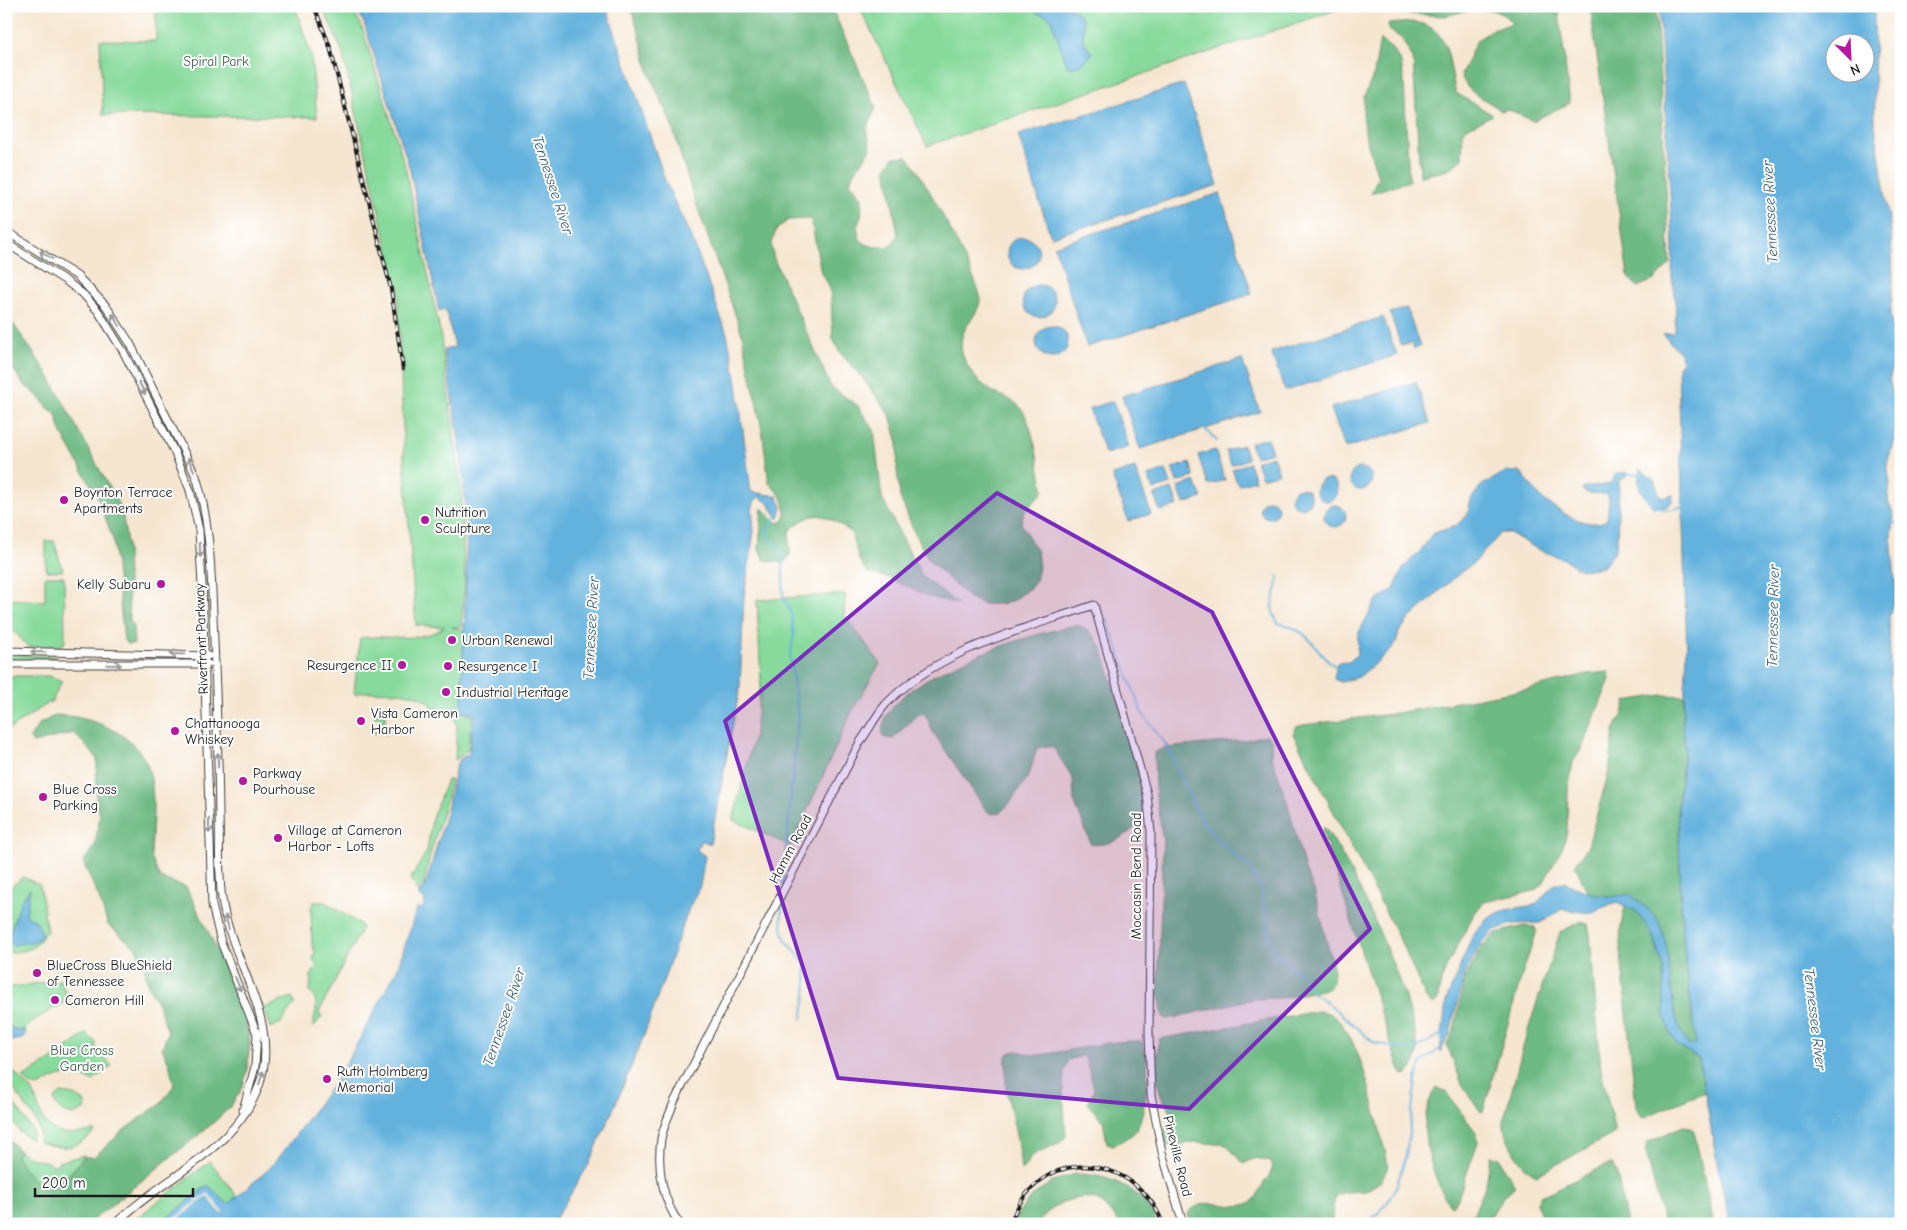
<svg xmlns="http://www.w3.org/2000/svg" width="1907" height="1230" font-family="'Comic Neue',sans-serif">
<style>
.green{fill:#87da9c;stroke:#527b5c}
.forest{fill:#6dba84;stroke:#446b50}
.water{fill:#64b2de;stroke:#40677d;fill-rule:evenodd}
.pier{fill:#f6e6d1}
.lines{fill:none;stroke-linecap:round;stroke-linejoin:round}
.stream{stroke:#64b2de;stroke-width:2}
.secondary-casing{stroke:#3d3a37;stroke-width:9}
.secondary{stroke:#fff;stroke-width:7}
.rail-casing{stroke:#1c1c1c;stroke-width:4}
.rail{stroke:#fff;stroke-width:2;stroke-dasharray:5.5;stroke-linecap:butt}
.oneway{stroke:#999}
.marked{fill:#7b2cbf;fill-opacity:0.2;stroke:#7b2cbf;stroke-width:4;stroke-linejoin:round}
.poi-dot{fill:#b5179e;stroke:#fff;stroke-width:2}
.labels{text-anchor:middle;stroke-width:4;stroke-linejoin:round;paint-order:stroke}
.park-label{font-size:14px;fill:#415e49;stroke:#fff}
.poi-label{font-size:14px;fill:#1c1c1c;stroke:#fff;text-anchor:start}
.street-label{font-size:14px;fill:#1c1c1c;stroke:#fff}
.water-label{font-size:15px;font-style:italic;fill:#3c6073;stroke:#fff}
</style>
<rect width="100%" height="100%" fill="#fff"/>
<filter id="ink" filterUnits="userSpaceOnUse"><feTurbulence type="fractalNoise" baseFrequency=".02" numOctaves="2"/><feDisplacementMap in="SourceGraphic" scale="10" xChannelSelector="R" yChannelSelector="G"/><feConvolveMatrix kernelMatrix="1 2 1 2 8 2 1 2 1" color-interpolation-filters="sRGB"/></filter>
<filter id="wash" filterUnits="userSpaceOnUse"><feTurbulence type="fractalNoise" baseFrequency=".0096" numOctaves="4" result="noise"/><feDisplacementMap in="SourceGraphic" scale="20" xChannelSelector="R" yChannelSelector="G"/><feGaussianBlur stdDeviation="1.12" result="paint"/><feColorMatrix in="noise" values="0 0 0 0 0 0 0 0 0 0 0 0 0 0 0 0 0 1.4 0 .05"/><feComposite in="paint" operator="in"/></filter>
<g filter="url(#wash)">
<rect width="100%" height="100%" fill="#f6e6d1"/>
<!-- green -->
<path class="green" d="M156 6H295L311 55 317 117 103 115 100 40 156 41Z
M322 6H349L361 24 405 166 440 331 461 487 465 582 461 627H452L463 630 462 712 472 715 468 750 455 760 457 726 451 708 436 711C421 687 384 692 359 692L357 695 354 693 360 638C387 634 421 644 444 627L416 625 404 456 398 294 342 51Z
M859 6H1348L927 146Z
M46 541H54L63 571H46Z
M45 576H64L65 642 62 646 28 647 16 633 6 629V616H10V604H6V599L45 601Z
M845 594 844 615 880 663 852 711 791 846 733 820 755 733 761 682 757 600Z
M6 655 55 656 57 658 6 662Z
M6 676H50L62 681 52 701 6 731Z
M376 713 386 714 384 725 389 726 388 734 373 733 374 727H380L381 718 375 717Z
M447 780H451C444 815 429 849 424 885L415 890 416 886 410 880 427 851 432 818Z
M23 877 40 885 47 932 44 933C35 953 25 950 6 953V891Z
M314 902H325L360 924 362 928 319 1012 322 1016 313 1028C313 1015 322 1003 310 992L311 976 317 966 313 959 315 952 312 945 311 907Z
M60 980 69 1000 36 1019 24 1030 14 1029 6 1024V988Z
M292 997 295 1003 281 1023 271 1028 264 1008Z
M87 1033 97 1044 95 1046 112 1066 93 1081C69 1072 61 1073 39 1087L31 1085 23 1078 51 1060Z
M6 1065C14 1073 24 1081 31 1089 39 1099 37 1120 53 1129 70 1139 92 1129 95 1131 76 1150 64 1150 39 1142 45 1114 6 1096 6 1065Z
M6 1092 33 1131 31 1139 21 1133 6 1113Z
M61 1093 75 1095 85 1102 86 1109 73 1115C63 1113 56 1110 54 1099Z
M20 1151 30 1158 49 1162 51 1165H57L58 1162 84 1155V1157C54 1193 43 1201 16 1156Z
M210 1161 237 1196 227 1205 208 1186 159 1224H129Z"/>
<!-- forest -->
<path class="forest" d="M630 6H831L876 108 867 129 871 149 853 174 850 182 862 198 861 216 857 227 860 240C870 248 878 248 891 246L898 235 886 168 894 157 907 156C919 167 980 283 980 297 981 318 956 326 962 352 966 370 981 386 997 394 1006 398 1013 400 1020 407 1034 424 1039 469 1044 491L1024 512 1021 523 1037 552 1039 567 1036 580 1031 587 1013 600 1004 604H982L968 597 930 561 918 541 900 497 897 471 898 443 890 415 863 379 840 353 833 339 831 296 828 284 821 273 811 219 788 220 776 230 771 246 774 259 831 387 857 405 874 430 882 498 900 534 923 577 958 604 929 597 889 578 868 573 859 560 851 532C824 514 816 507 789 531L790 555 784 563 764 560 759 549 762 508 777 523 784 521C787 501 782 497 769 483L762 430 742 334 690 186 672 126 650 75 637 26Z
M1388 6H1558L1570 103 1533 121 1508 109 1501 111C1484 96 1470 98 1461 75L1477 40 1491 31 1512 23 1504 15 1492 10H1469L1445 16 1389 13 1386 8Z
M1590 6H1656L1670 264 1654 280 1637 287 1628 276Z
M1413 22C1451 26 1448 62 1456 93L1493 115 1463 130 1462 160 1445 171 1420 176 1413 58 1401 38 1389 30 1388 24Z
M1380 39 1394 51 1401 63 1404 81 1409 181 1371 193 1378 177 1366 139 1363 114 1364 97 1374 74Z
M6 303 12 322 48 374 122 511 127 543 129 621 133 624 134 644H127L124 640 113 539 99 500 62 434 55 413 47 407 38 396 23 384 6 357Z
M1077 625C1085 628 1090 631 1095 638 1105 650 1109 670 1113 685 1127 728 1145 775 1142 821 1127 835 1112 847 1091 844L1074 801 1073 778 1053 747 1045 746 1037 748 1029 775 1010 803 1001 812 992 814 986 810 933 732 926 715 922 713 917 715 893 739 883 737C871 681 1035 632 1077 625Z
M1609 672 1610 679 1582 748 1573 762 1568 791 1567 832 1563 847 1542 885 1534 891 1484 902 1474 914 1447 966 1441 981 1437 1002 1432 1005 1426 998 1400 940 1293 734 1296 727 1303 725 1391 714 1529 689 1587 674Z
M1662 695 1684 696 1683 722 1685 747 1678 805 1682 931 1696 1044 1705 1092 1644 1117 1640 1115 1636 1107 1620 944 1621 926 1626 901 1622 896 1611 898 1588 893 1575 865 1588 846 1609 771 1614 730 1623 714 1626 701Z
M56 715C94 716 145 736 151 779 155 804 152 832 151 857L160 878 186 887 209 933 244 1013 250 1042 247 1072 242 1089 230 1107 212 1124 88 1224H11L6 1217V1137L20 1151 16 1156C24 1169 35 1188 52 1188L72 1172 84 1157H94L125 1129 161 1103 174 1085 169 1063 162 1048 168 1032 158 1004 148 985 144 965 135 947 108 925 99 898 83 862 95 845 100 815 96 805 97 758 74 733 33 743 30 738 39 724Z
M1266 735 1272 740 1271 755 1287 801 1305 870 1314 890 1334 971 1332 984 1327 989 1282 998 1253 999 1168 1019 1163 1017 1158 989 1163 842 1155 788 1154 753 1164 748 1246 740Z
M1324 827C1350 858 1423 1018 1417 1055 1416 1063 1412 1069 1407 1075H1403L1399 1068 1322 831Z
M1582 921 1588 924 1590 935 1601 1069 1615 1133 1537 1175C1522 1170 1503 1139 1504 1123 1505 1111 1510 1098 1513 1086 1525 1033 1544 983 1560 932Z
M1525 926 1536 927 1537 931 1523 971 1483 1112 1480 1111 1462 1084 1447 1045 1454 1030 1465 978 1482 947 1496 933Z
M1318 1011C1322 1012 1328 1012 1332 1015 1362 1036 1375 1115 1385 1151L1388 1167 1381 1181 1366 1191 1346 1192 1336 1195 1333 1207 1332 1224H1190L1188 1213C1209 1191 1234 1216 1254 1200 1258 1197 1259 1190 1262 1186 1268 1177 1273 1173 1271 1162L1256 1158 1243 1164 1227 1145 1196 1142 1167 1146 1163 1131 1173 1120C1170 1104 1164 1104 1160 1092 1156 1077 1156 1054 1159 1039Z
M1140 1041C1154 1056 1146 1113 1136 1130 1131 1138 1121 1141 1113 1145L1107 1143 1103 1121 1088 1104 1094 1089 1086 1059 1082 1056 1068 1060 1064 1072 1063 1091 1066 1137 1061 1142 1033 1155 1021 1171 1019 1149 1006 1088V1056C1017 1045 1026 1057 1039 1055 1073 1051 1106 1040 1140 1041Z
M1436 1087 1445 1091 1476 1132 1478 1142 1457 1201 1451 1206C1443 1197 1439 1186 1435 1175 1424 1144 1419 1117 1436 1087Z
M1683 1126 1691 1127 1694 1131 1714 1224H1664L1647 1156 1646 1143Z
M1491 1156 1499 1158 1515 1186 1503 1197 1486 1224H1464L1475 1211 1486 1184Z
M1611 1163 1616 1169 1627 1224H1545L1536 1203 1541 1196Z
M1076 1174C1109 1174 1146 1190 1157 1224H1120C1113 1216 1104 1202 1094 1199 1074 1193 1048 1207 1038 1224H1013C1027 1196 1046 1181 1076 1174Z"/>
<!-- water -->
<path class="water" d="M355 6H606L666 183 694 244 727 334 736 377 751 492 777 496 782 507 779 519 767 502 759 497 755 500 752 510 754 531 744 597 740 687 710 844 701 840 697 850 705 856 700 886 689 908 643 1038 616 1103 588 1166 552 1224H159L208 1185 228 1204 269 1169 281 1155 341 1073 397 970 417 908 423 909 425 900 419 896V891L425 887 447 810 456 765 461 758 469 754 474 714 462 712C461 636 471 561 464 485 460 440 451 394 444 350L455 347 446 310 439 311 409 166 364 23Z
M1033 6H1067L1078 13 1083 20V41L1092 53C1089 61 1075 70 1067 66L1051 19 1046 15 1036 13Z
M1659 6H1874L1875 126 1891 233 1893 281 1890 314 1897 353 1889 380 1895 401 1894 440 1887 464 1890 483 1888 500 1894 516 1891 535 1896 592 1889 617 1895 906 1901 988V1224H1731L1719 1174 1699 1059 1677 1045 1669 1031 1664 1011 1663 968 1653 935 1636 911 1616 902 1590 913 1562 909 1540 923 1511 924 1495 930 1482 942 1464 975 1450 1034 1440 1053 1446 1001 1472 937 1487 918 1505 910 1535 905 1554 885 1564 882C1589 893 1603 900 1630 894 1638 902 1653 911 1658 921 1677 960 1662 1002 1688 1045L1696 1044 1682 931 1678 805 1685 747 1683 722 1687 653 1678 367 1682 362 1681 354 1663 334 1672 333 1675 330 1676 301 1672 278 1673 243ZM1834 42H1864V72H1834Z
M1184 84 1218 185 1051 237 1018 135Z
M1220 193 1252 294 1087 347 1054 246Z
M1007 253a16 16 0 1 1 32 0a16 16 0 1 1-32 0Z
M1023 301a16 16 0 1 1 32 0a16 16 0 1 1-32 0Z
M1407 308 1420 347 1414 349 1412 343 1401 346 1390 313Z
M1383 317 1397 355 1285 391 1271 352Z
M1036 342a16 16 0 1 1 32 0a16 16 0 1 1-32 0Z
M1242 359 1260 412 1140 449 1122 396Z
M1416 382 1430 423 1345 448 1331 408Z
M1113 401 1129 447 1105 454 1089 409Z
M1267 438 1272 452 1255 457 1250 443Z
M1243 445 1248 459 1231 465 1226 451Z
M1215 450 1225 480 1208 485 1198 455Z
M1273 456 1279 473 1262 478 1256 461Z
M1190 463 1194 477 1177 482 1172 468Z
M1249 463 1255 480 1238 485 1232 469Z
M1135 468 1151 514 1128 521 1112 475Z
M1350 479a11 11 0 1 1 22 0a11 11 0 1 1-22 0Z
M1640 469 1654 480 1661 498 1673 495C1673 508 1663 508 1653 507 1642 493 1636 489 1640 469Z
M1166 470 1171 484 1153 490 1148 476Z
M1505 472H1520C1529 480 1534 492 1543 499 1558 511 1588 531 1607 520L1609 499 1608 495C1599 492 1590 495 1583 491V488C1591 484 1608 488 1612 481 1614 479 1614 476 1616 474L1627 472V476L1619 481 1617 541 1614 553 1603 567 1581 570 1564 559 1537 549 1510 533H1501L1474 563 1461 572 1410 618 1399 632 1397 641 1391 650 1359 677 1341 682 1334 679 1337 663 1349 662 1357 655 1358 634 1376 601 1394 589 1403 568 1423 548 1432 534 1455 526 1467 516 1471 499 1481 486Z
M1316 490a11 11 0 1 1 22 0a11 11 0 1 1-22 0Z
M1195 481 1202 498 1184 504 1178 487Z
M1291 498a10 10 0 1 1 20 0a10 10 0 1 1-20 0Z
M1172 489 1178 506 1160 511 1154 495Z
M1260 509a9 9 0 1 1 18 0a9 9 0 1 1-18 0Z
M1324 516a11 11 0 1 1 22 0a11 11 0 1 1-22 0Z
M30 889 26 915 36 921 42 934 37 941 14 945 9 942 8 937 21 901Z
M6 1025 18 1031 25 1030 26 1032 22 1039 11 1041 6 1040Z"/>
<!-- pier -->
<path class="pier" d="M208 1193 223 1212 221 1213 207 1196 171 1224H167L196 1202 192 1195 197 1201Z"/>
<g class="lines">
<!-- stream -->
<path class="stream" d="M1204 428 1217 441
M1626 474H1641
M1656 506 1666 510 1682 507
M777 516 767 530 768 537 779 547 783 558V597L791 613 794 635 790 655 798 716 783 885
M1891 523H1901
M1278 575C1279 596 1265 602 1278 623 1315 632 1311 649 1337 668
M1107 619 1142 713 1167 746 1202 821 1217 839 1250 867 1261 890 1270 943 1277 956 1299 972 1313 993 1327 1002 1373 1042 1402 1049 1417 1048 1440 1035 1443 1038
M782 900C782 913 779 934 789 944 795 951 802 956 805 966 809 982 805 1003 802 1019
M1367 1224 1386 1205 1396 1187 1406 1156 1416 1079 1422 1062 1441 1048"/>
</g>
</g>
<g filter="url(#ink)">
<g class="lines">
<!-- secondary casing -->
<g class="secondary-casing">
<path id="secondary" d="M6 231 77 276 106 306 130 343 196 476C210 521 211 568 213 615 216 681 218 747 219 813 220 841 218 871 222 899 231 963 282 1020 259 1086 235 1151 161 1178 115 1224
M6 243 66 281 84 295 98 311 123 351 174 451 190 490 199 530 202 585 212 905 221 942 257 1034 255 1067 243 1110
M6 651 208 656
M6 664H208
M680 1224C662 1201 657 1167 661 1139 663 1127 670 1114 674 1102L860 742C869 730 876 715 886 704 940 648 1023 630 1094 605L1147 794 1151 832 1149 1033 1151 1095 1162 1152 1183 1224"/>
</g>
<!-- secondary -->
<use href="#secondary" class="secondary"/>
<!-- rail casing -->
<g class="rail-casing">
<path id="rail" d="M314 6 330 47 391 289 403 369
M1010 1224C1015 1211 1021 1198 1032 1188 1075 1145 1144 1170 1163 1224"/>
</g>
<!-- rail -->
<use href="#rail" class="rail"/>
</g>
<!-- one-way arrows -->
<defs><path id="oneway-shaft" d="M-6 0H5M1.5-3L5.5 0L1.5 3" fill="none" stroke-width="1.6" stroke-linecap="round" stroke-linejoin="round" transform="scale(1.25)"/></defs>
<g class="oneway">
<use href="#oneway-shaft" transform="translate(46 255) rotate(-148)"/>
<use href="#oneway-shaft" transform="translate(116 320) rotate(-124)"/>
<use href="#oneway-shaft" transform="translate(142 388) rotate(63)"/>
<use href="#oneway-shaft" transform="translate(191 464) rotate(-114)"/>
<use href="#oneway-shaft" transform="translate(200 550) rotate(87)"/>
<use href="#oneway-shaft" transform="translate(38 652) rotate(-179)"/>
<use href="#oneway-shaft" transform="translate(177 654) rotate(-179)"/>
<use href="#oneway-shaft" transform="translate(114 665) rotate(1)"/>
<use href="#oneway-shaft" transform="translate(218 760) rotate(-91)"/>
<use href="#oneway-shaft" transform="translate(209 826) rotate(89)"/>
<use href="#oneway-shaft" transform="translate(227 922) rotate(-104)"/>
<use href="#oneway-shaft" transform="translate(238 984) rotate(68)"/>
<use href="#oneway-shaft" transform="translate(261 1078) rotate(-74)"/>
</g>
</g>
<!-- marked area -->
<path class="marked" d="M997 493 1212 612 1370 929 1189 1109 838 1078 725 721Z"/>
<!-- markers -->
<g class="poi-dot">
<circle cx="64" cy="500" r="5"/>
<circle cx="425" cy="520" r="5"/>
<circle cx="161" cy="584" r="5"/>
<circle cx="452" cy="640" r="5"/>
<circle cx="402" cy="665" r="5"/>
<circle cx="448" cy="666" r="5"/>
<circle cx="446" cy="692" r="5"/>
<circle cx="361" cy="721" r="5"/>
<circle cx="175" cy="731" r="5"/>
<circle cx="243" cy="781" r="5"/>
<circle cx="43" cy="797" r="5"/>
<circle cx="278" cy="838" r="5"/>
<circle cx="37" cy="973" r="5"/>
<circle cx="55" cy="1000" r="5"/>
<circle cx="327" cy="1079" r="5"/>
</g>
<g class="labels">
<!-- park labels -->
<g class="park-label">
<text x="216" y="66">Spiral Park</text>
<text x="82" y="1055">Blue Cross<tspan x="82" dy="16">Garden</tspan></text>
</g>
<!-- poi labels -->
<g class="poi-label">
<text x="74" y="497">Boynton Terrace<tspan x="74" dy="16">Apartments</tspan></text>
<text x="435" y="517">Nutrition<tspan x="435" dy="16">Sculpture</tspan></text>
<text x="151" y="589" text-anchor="end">Kelly Subaru</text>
<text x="462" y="645">Urban Renewal</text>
<text x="392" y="670" text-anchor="end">Resurgence II</text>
<text x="458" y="671">Resurgence I</text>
<text x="456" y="697">Industrial Heritage</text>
<text x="371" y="718">Vista Cameron<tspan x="371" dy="16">Harbor</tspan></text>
<text x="185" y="728">Chattanooga<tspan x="185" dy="16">Whiskey</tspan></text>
<text x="253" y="778">Parkway<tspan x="253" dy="16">Pourhouse</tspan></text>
<text x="53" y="794">Blue Cross<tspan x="53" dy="16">Parking</tspan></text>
<text x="288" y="835">Village at Cameron<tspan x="288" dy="16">Harbor - Lofts</tspan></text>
<text x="47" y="970">BlueCross BlueShield<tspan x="47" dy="16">of Tennessee</tspan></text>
<text x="65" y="1005">Cameron Hill</text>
<text x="337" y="1076">Ruth Holmberg<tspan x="337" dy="16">Memorial</tspan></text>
</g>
<!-- street labels -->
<g class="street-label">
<text transform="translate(201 639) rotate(-92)" y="5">Riverfront Parkway</text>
<text transform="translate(790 849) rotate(-62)" y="5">Hamm Road</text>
<text transform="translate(1136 876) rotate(-90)" y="5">Moccasin Bend Road</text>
<text transform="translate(1178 1156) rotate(76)" y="5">Pineville Road</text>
</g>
<!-- water labels -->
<g class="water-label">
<text transform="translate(553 185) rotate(72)" y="5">Tennessee River</text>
<text transform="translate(1770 212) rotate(-93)" y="5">Tennessee River</text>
<text transform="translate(1773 616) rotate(-89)" y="5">Tennessee River</text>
<text transform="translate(591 628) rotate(-87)" y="5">Tennessee River</text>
<text transform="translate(504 1017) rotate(-71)" y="5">Tennessee River</text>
<text transform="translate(1815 1019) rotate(83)" y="5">Tennessee River</text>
</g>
</g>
<!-- margin -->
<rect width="1907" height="1230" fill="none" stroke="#fff" stroke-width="25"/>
<!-- north arrow -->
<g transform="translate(1850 58) rotate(156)"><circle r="24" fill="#ffffff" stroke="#a4a4a4"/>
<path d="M0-4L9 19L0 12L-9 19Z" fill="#b5179e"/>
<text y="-8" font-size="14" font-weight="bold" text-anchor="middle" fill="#1c1c1c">N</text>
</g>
<!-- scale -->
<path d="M35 1188v8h158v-8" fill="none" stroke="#1c1c1c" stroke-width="2.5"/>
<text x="42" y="1188" font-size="15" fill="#1c1c1c" stroke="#ffffff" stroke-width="4" paint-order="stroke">200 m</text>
</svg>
